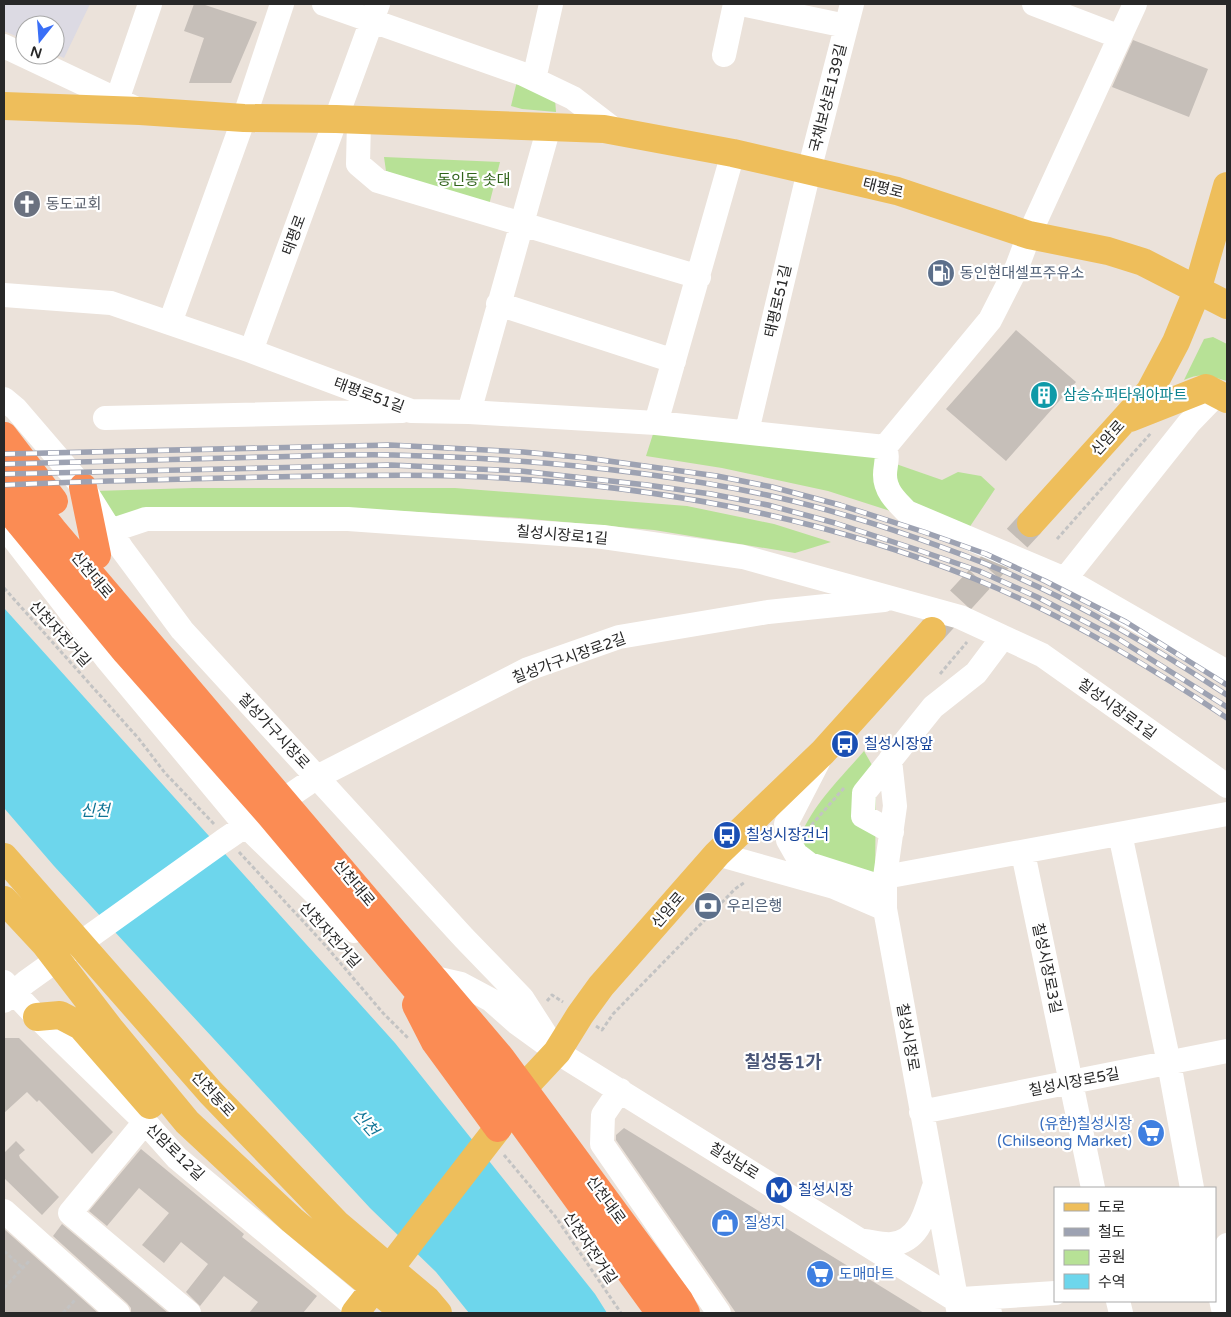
<svg xmlns="http://www.w3.org/2000/svg" width="1231" height="1317" font-family="'Varela Round','Noto Sans KR',sans-serif">
<style>
.industrial{fill:#dcdae3}
.green{fill:#b7e196}
.water{fill:#6dd6ec}
.building{fill:#c6bfb9}
.lines{fill:none;stroke-linecap:round;stroke-linejoin:round}
.major-tunnel{stroke:#c4bdb6;stroke-width:28;stroke-dasharray:28 14;stroke-linecap:butt}
.path{stroke:#c3c3c3;stroke-width:3;stroke-dasharray:4 2.5;stroke-linecap:butt}
.minor{stroke:#fff;stroke-width:24}
.major{stroke:#eebe5b;stroke-width:28}
.highway{stroke:#fb8c54;stroke-width:28}
.rail-casing{stroke:#9da2b2;stroke-width:5.5}
.rail{stroke:#fff;stroke-width:4;stroke-dasharray:11;stroke-linecap:butt}
.labels{text-anchor:middle;stroke-width:4.5;stroke-linejoin:round;paint-order:stroke}
.street-label{font-size:15px;fill:#282828;stroke:#fff}
.park-label{font-size:15px;fill:#30631a;stroke:#fff}
.worship-label{font-size:15px;fill:#5b616d;stroke:#fff;text-anchor:start}
.service-label{font-size:15px;fill:#4e5e75;stroke:#fff;text-anchor:start}
.culture-label{font-size:15px;fill:#0d838f;stroke:#fff;text-anchor:start}
.transit-label{font-size:15px;fill:#164399;stroke:#fff;text-anchor:start}
.shop-label{font-size:15px;fill:#366cbe;stroke:#fff;text-anchor:start}
.water-label{font-size:16px;font-style:italic;fill:#0f7495;stroke:#fff}
.quarter-label{font-size:18px;font-weight:bold;fill:#4a5678;stroke:#fff}
</style>
<rect width="100%" height="100%" fill="#ebe2da"/>
<!-- industrial -->
<path class="industrial" d="M4 4H90L64 58 55 54V25H25V40L4 31Z"/>
<!-- green -->
<path class="green" d="M517 81 555 99 556 112 522 109 511 106Z
M384 157 500 162 489 205 406 179 386 171Z
M1213 337 1227 344V381C1210 376 1201 372 1184 380L1204 339Z
M653 434 873 456 942 480 958 472 981 476 995 489 963 537 909 517 828 491 722 468 646 456Z
M193 488H455L687 506 774 524 831 542 795 553 654 530 519 518 349 508 115 517 95 491Z
M864 751 876 772 875 885 816 857 798 842C811 806 840 779 864 751Z"/>
<!-- water -->
<path class="water" d="M4 608 395 1043 595 1294 607 1313H469L436 1272 370 1208 54 866 4 808Z"/>
<!-- building -->
<path class="building" d="M194 4H202L257 22 231 83H189L204 38 184 31Z
M1133 40 1208 69 1189 117 1112 87Z
M1016 330 1076 382 1006 461 946 409Z
M4 1038H19L113 1132 92 1154 39 1100 37 1102 27 1092 4 1113Z
M624 1128 924 1313H736L616 1140V1135Z
M16 1141 25 1150 19 1155 20 1158 59 1197 42 1215 4 1178V1153Z
M141 1149 244 1234 242 1237 317 1296 303 1313H249L258 1302 224 1276 200 1306 186 1292 208 1264 181 1242 164 1263 142 1245 169 1213 139 1188 107 1226 89 1211Z
M62 1224 168 1313H131V1308L127 1303 53 1236Z
M4 1229 98 1313H4Z"/>
<g class="lines">
<!-- major-tunnel -->
<path class="major-tunnel" d="M932 631 1031 523"/>
<!-- path -->
<path class="path" d="M1057 539 1151 433
M4 588 139 739 165 773 215 825
M940 674 967 642
M807 830 844 788
M239 852 325 945 383 1013 408 1038
M547 1001 552 995 563 1002
M596 1026 602 1030 613 1014 735 889 745 882
M504 1155 555 1216 621 1313
M4 1251 23 1268
M4 1288 30 1260
M63 1313 75 1300"/>
<!-- minor -->
<path class="minor" d="M324 4 523 74 573 98 616 131
M741 4 846 26
M1034 4 1120 37
M4 46 139 110
M724 55 735 4
M534 79 551 4
M117 100 150 4
M359 120 358 164 378 181 699 277
M4 295 111 303 251 351 411 411 469 412 656 423 885 447
M498 304 674 361
M170 323 244 118 282 4
M251 351 378 4
M1217 394 1189 423 1065 579 1227 672
M4 399 16 409 83 487 122 549 182 630 464 938 522 998 549 1040
M469 412 549 127
M105 418 402 411
M656 423 733 153
M747 431 809 171 852 4
M885 447 990 320 1017 267 1029 235 1135 4
M885 447C889 457 885 465 885 475 885 491 896 501 907 512L1065 579
M4 526 106 658 246 826 354 931
M110 531 146 519H348L603 537 743 557 960 617 1042 655 1227 786
M890 760 895 806 885 877V909L958 1309
M818 762 786 824 788 840 796 854 809 864 875 885 885 909
M892 832 863 816 864 793 933 707 976 673 1003 637
M1120 834 1169 1063 1192 1188
M1023 853 1093 1188
M717 854 834 887 885 909
M885 877 1227 814
M426 976 461 984 491 1000 517 1023 557 1052 956 1300 990 1313
M4 982 37 1017 145 1122 177 1158 358 1309
M4 1001 26 982 223 841 317 777 528 669 619 637 768 612 884 600
M620 1090 603 1115 602 1144 719 1313
M921 1112 1227 1051
M145 1122 70 1213 189 1313
M4 1211 118 1313
M864 1241C873 1242 883 1245 892 1244 921 1241 926 1209 934 1187
M1215 1276 1227 1245
M1218 1286 1224 1313
M962 1299 1055 1293
M1118 1301 1121 1313"/>
<!-- major -->
<path class="major" d="M4 106 140 111 244 118 336 119 604 129 733 153 897 191 1029 235 1108 251 1143 262 1227 305
M1130 418 1206 388 1227 399
M1031 523 1150 391 1176 342 1197 291 1227 186
M4 857 211 1093 337 1224 427 1300 438 1313
M4 900 45 944 111 1030 187 1122 292 1220 405 1313
M37 1017 60 1015 81 1026 150 1105
M355 1313 498 1128 529 1082 557 1052 580 1015 601 986 717 854 823 752 932 631"/>
<!-- highway -->
<path class="highway" d="M4 436 54 501
M4 468 53 530 501 1058 679 1300 686 1313
M83 487 97 555
M4 504 126 652 270 815 480 1065 660 1313
M416 1005 435 1042 498 1128"/>
<!-- rail casing -->
<g class="rail-casing">
<path id="rail" d="M4 454 390 445 523 452 587 458 717 476 772 487 840 505 924 532 986 554 1045 581 1126 622 1227 685
M4 464C91 462 178 459 266 457 308 456 351 454 393 455 518 458 645 469 767 495 840 511 912 535 981 562 1067 596 1150 644 1227 695
M4 474 391 465 521 471 647 485 711 494 768 505 835 523 918 550 979 571 1037 597 1117 638 1227 707
M4 485C91 481 178 479 266 477 330 476 394 474 458 476 634 482 811 513 975 579 1064 615 1148 665 1227 718"/>
</g>
<!-- rail -->
<use href="#rail" class="rail"/>
</g>
<!-- icons -->
<defs>
<g id="church-disc" transform="scale(1.4375)"><circle r="9.5" fill="#6b7280" stroke="#fff"/><path d="M-1.2-6h2.4v3.5h3.3v2.4h-3.3V6h-2.4V-.1h-3.3v-2.4h3.3Z" fill="#fff"/></g>
<g id="fuel-disc" transform="scale(1.4375)"><circle r="9.5" fill="#5c6f8a" stroke="#fff"/><path d="M-5.5-6h7V0h2V4h1.3V-2.5L3-4.5l.8-.8L6-3V5H2.5V1h-1V6h-7ZM-4.2-4.7v3.2H.2V-4.7Z" fill="#fff"/></g>
<g id="building-disc" transform="scale(1.4375)"><circle r="9.5" fill="#0f9aa8" stroke="#fff"/><path d="M-4-6H4V6H1V3H-1V6H-4ZM-2.5-4.3h1.7v1.8h-1.7ZM.8-4.3h1.7v1.8H.8ZM-2.5-1h1.7V.8h-1.7ZM.8-1h1.7V.8H.8Z" fill="#fff"/></g>
<g id="bus-disc" transform="scale(1.4375)"><circle r="9.5" fill="#1a4fb4" stroke="#fff"/><path d="M-5-6H5V4H4V6H2V4H-2V6H-4V4H-5ZM-3.5-4V0h7V-4ZM-3.5 1.2v1.5H-2V1.2ZM2 1.2v1.5H3.5V1.2Z" fill="#fff"/></g>
<g id="bank-disc" transform="scale(1.4375)"><circle r="9.5" fill="#5c6f8a" stroke="#fff"/><path d="M-6-4H6V4H-6ZM0-2.3a2.3 2.3 0 1 0 0 4.6a2.3 2.3 0 1 0 0-4.6Z" fill="#fff"/></g>
<g id="supermarket-disc" transform="scale(1.4375)"><circle r="9.5" fill="#3f7fe0" stroke="#fff"/><path d="M-6-5.5h2.5l.6 2H6L4.5 2H-2.5L-4.4-4H-6ZM-1.5 3.2a1.3 1.3 0 1 0 .1 0ZM3 3.2a1.3 1.3 0 1 0 .1 0Z" fill="#fff"/></g>
<g id="metro-disc" transform="scale(1.4375)"><circle r="9.5" fill="#1a4fb4" stroke="#fff"/><path d="M-5.5 5V-5H-3L0 0L3-5H5.5V5H3V-.5L0 4L-3-.5V5Z" fill="#fff"/></g>
<g id="shop-disc" transform="scale(1.4375)"><circle r="9.5" fill="#3f7fe0" stroke="#fff"/><path d="M-5-2.5h2.3a2.7 3.5 0 0 1 5.4 0H5L5.5 6h-11ZM-1.5-2.5h3a1.5 2.3 0 0 0-3 0Z" fill="#fff"/></g>
</defs>
<g fill-rule="evenodd">
<use href="#church-disc" x="27" y="204"/>
<use href="#fuel-disc" x="941" y="273"/>
<use href="#building-disc" x="1044" y="395"/>
<use href="#bus-disc" x="845" y="744"/>
<use href="#bus-disc" x="727" y="835"/>
<use href="#bank-disc" x="708" y="906"/>
<use href="#supermarket-disc" x="1151" y="1133"/>
<use href="#metro-disc" x="779" y="1190"/>
<use href="#shop-disc" x="725" y="1223"/>
<use href="#supermarket-disc" x="820" y="1274"/>
</g>
<g class="labels">
<!-- street labels -->
<g class="street-label">
<text transform="translate(828 98) rotate(-76)" y="5">국채보상로139길</text>
<text transform="translate(883 188) rotate(14)" y="5">태평로</text>
<text transform="translate(294 235) rotate(-70)" y="5">태평로</text>
<text transform="translate(778 301) rotate(-77)" y="5">태평로51길</text>
<text transform="translate(369 395) rotate(20)" y="5">태평로51길</text>
<text transform="translate(1108 438) rotate(-48)" y="5">신암로</text>
<text transform="translate(562 535) rotate(5)" y="5">칠성시장로1길</text>
<text transform="translate(92 575) rotate(50)" y="5">신천대로</text>
<text transform="translate(60 634) rotate(48)" y="5">신천자전거길</text>
<text transform="translate(569 658) rotate(-20)" y="5">칠성가구시장로2길</text>
<text transform="translate(1117 709) rotate(36)" y="5">칠성시장로1길</text>
<text transform="translate(274 731) rotate(47)" y="5">칠성가구시장로</text>
<text transform="translate(354 883) rotate(50)" y="5">신천대로</text>
<text transform="translate(668 910) rotate(-49)" y="5">신암로</text>
<text transform="translate(330 935) rotate(48)" y="5">신천자전거길</text>
<text transform="translate(1047 968) rotate(78)" y="5">칠성시장로3길</text>
<text transform="translate(908 1037) rotate(80)" y="5">칠성시장로</text>
<text transform="translate(1074 1082) rotate(-11)" y="5">칠성시장로5길</text>
<text transform="translate(213 1094) rotate(47)" y="5">신천동로</text>
<text transform="translate(175 1152) rotate(44)" y="5">신암로12길</text>
<text transform="translate(734 1161) rotate(32)" y="5">칠성남로</text>
<text transform="translate(606 1200) rotate(54)" y="5">신천대로</text>
<text transform="translate(590 1248) rotate(56)" y="5">신천자전거길</text>
</g>
<!-- park labels -->
<g class="park-label">
<text x="474" y="185">동인동 솟대</text>
</g>
<!-- worship labels -->
<g class="worship-label">
<text x="46" y="209">동도교회</text>
</g>
<!-- service labels -->
<g class="service-label">
<text x="960" y="278">동인현대셀프주유소</text>
<text x="727" y="911">우리은행</text>
</g>
<!-- culture labels -->
<g class="culture-label">
<text x="1063" y="400">삼승슈퍼타워아파트</text>
</g>
<!-- transit labels -->
<g class="transit-label">
<text x="864" y="749">칠성시장앞</text>
<text x="746" y="840">칠성시장건너</text>
<text x="798" y="1195">칠성시장</text>
</g>
<!-- shop labels -->
<g class="shop-label">
<text x="1132" y="1129" text-anchor="end">(유한)칠성시장<tspan x="1132" dy="17">(Chilseong Market)</tspan></text>
<text x="744" y="1228">질성지</text>
<text x="839" y="1279">도매마트</text>
</g>
<!-- water labels -->
<g class="water-label">
<text x="95" y="816">신천</text>
<text transform="translate(366 1122) rotate(49)" y="6">신천</text>
</g>
<!-- quarter labels -->
<g class="quarter-label">
<text x="783" y="1068">칠성동1가</text>
</g>
</g>
<!-- border -->
<rect width="1231" height="1317" fill="none" stroke="#282828" stroke-width="10"/>
<!-- legend -->
<rect x="1054" y="1187" width="162" height="115" fill="#ffffff" stroke="#a9a9a9"/>
<rect x="1064" y="1203" width="25" height="8" fill="#eebe5b" stroke="#a9a9a9"/>
<text x="1098" y="1212" font-size="15" fill="#282828">도로</text>
<rect x="1064" y="1228" width="25" height="8" fill="#9da2b2" stroke="#a9a9a9"/>
<text x="1098" y="1237" font-size="15" fill="#282828">철도</text>
<rect x="1064" y="1250" width="25" height="15" fill="#b7e196" stroke="#a9a9a9"/>
<text x="1098" y="1262" font-size="15" fill="#282828">공원</text>
<rect x="1064" y="1274" width="25" height="15" fill="#6dd6ec" stroke="#a9a9a9"/>
<text x="1098" y="1287" font-size="15" fill="#282828">수역</text>
<!-- north arrow -->
<g transform="translate(40 40) rotate(197)"><circle r="24" fill="#ffffff" stroke="#a9a9a9"/>
<path d="M0-4L9 19L0 12L-9 19Z" fill="#3a6ff7"/>
<text y="-8" font-size="14" font-weight="bold" text-anchor="middle" fill="#282828">N</text>
</g>
</svg>
